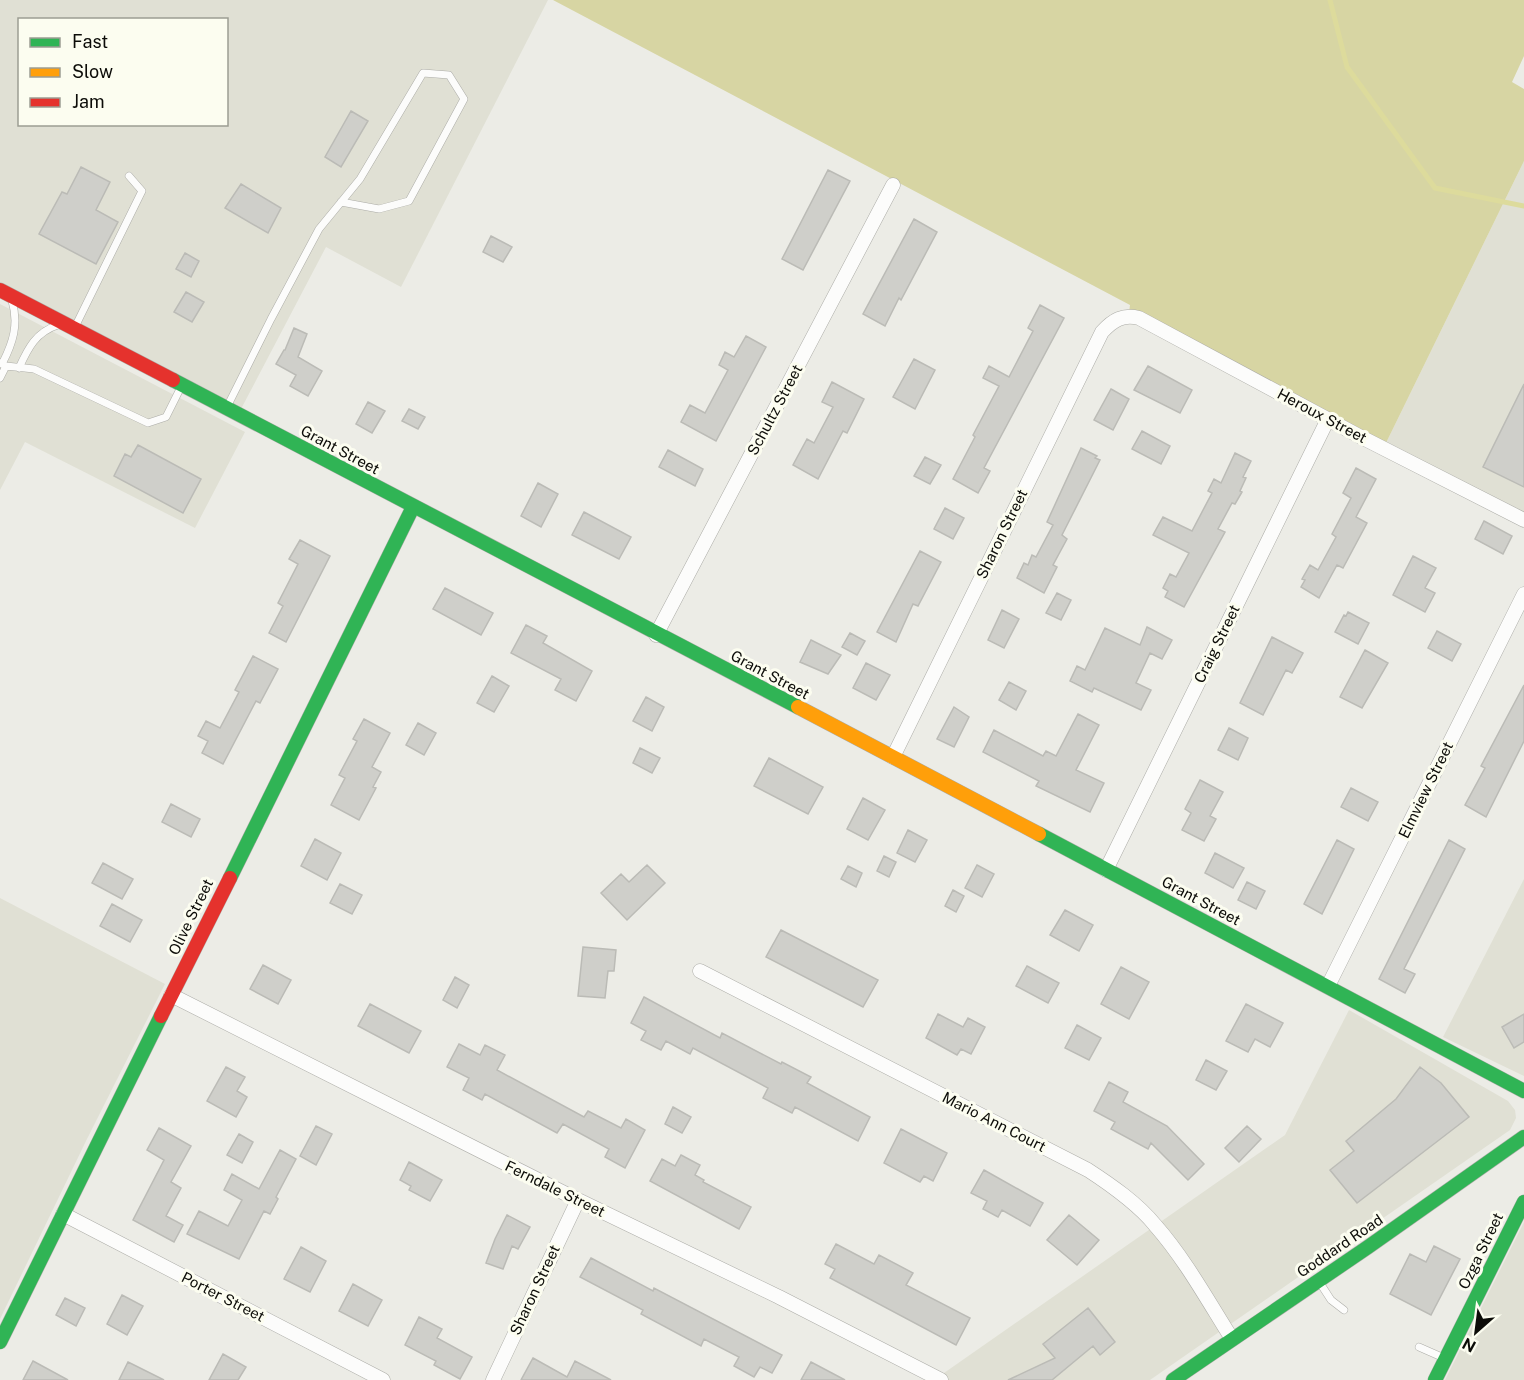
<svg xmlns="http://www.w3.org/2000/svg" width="1524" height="1380" font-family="'Public Sans',sans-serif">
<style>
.built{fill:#e0e0d4;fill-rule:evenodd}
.forest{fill:#d7d5a3}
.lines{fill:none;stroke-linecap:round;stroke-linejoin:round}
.stream{stroke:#dddb9c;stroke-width:5}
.building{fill:#cfcfca;stroke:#bbbbb6;stroke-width:1.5}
.lane-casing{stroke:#acaca7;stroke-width:8}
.street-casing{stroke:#acaca7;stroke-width:15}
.fast-casing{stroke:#acaca7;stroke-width:15}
.slow-casing{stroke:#acaca7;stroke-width:15}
.jam-casing{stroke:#acaca7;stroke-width:15}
.lane{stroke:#fcfcfb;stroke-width:7}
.street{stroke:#fcfcfb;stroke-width:14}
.fast{stroke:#30b455;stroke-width:14}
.slow{stroke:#ff9f0a;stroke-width:14}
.jam{stroke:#e5322d;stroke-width:14}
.labels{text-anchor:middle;stroke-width:6;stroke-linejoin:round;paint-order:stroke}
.street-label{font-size:15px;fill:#0c0c08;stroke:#fcfdf0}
</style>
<rect width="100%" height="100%" fill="#ecece6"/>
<!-- built -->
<path class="built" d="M0 0H548L401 287 326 247 241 409 0 283ZM20 20H226V124H20Z
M1524 161V517L1385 445Z
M0 304 245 432 195 528 25 442 0 490Z
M1524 879V1076L1443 1037Z
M0 898 165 984 86 1141 0 1319Z
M1349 1010 1508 1101 1515 1110 1516 1118 1510 1130 1150 1380H934L1285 1135Z
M1524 1222V1380H1445Z"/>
<!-- forest -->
<path class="forest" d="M553 0H1524V56L1512 82 1524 89V161L1385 445 1129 313 1130 305Z"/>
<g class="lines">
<!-- stream -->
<path class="stream" d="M1330 0 1347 67 1435 188 1524 206"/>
</g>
<!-- building -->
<path class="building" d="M351 111 368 121 341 167 325 157Z
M81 167 110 182 96 210 118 222 96 264 39 234 62 192 67 194Z
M828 170 850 181 803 270 782 259Z
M241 184 281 208 268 233 225 208Z
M914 219 937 232 901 300 899 298 885 326 863 314Z
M491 236 512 247 503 262 483 252Z
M185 253 199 261 191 277 176 269Z
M186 292 204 302 192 322 174 312Z
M1040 305 1064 318 984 468 990 471 978 493 953 479 975 437 973 435 999 386 983 378 989 366 1009 377 1033 331 1028 328Z
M294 328 307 334 298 357 322 371 308 396 290 386 296 375 276 364 284 350H285Z
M746 336 766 347 716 441 681 422 690 405 705 413 728 370 719 365 725 352 734 357Z
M914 359 935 370 915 409 893 397Z
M1148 366 1192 390 1180 413 1134 390Z
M832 382 864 399 847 433 843 431 818 479 793 465 807 439 814 443 833 407 822 402Z
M1524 384V487L1483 467Z
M1111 389 1129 399 1113 430 1094 420Z
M368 402 385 411 372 433 356 424Z
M409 409 425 417 418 429 402 421Z
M1142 431 1170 446 1161 464 1132 449Z
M138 445 201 479 183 513 114 476 125 454 131 457Z
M1081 448 1097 456 1095 458 1100 460 1062 535 1067 539 1053 565 1057 567 1044 593 1017 578 1024 563 1028 565 1032 555 1036 557 1053 525 1047 522Z
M668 450 703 469 695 486 659 467Z
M1235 453 1251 461 1243 477 1246 478 1240 491 1242 492 1235 504 1232 503 1218 529 1225 532 1184 607 1165 597 1168 591 1163 588 1170 574 1176 577 1189 553 1153 535 1163 517 1192 531 1212 493 1208 491 1214 479 1221 483Z
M925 457 941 465 930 484 914 476Z
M1356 468 1376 479 1356 517 1367 523 1343 568 1337 565 1319 598 1301 587 1305 580 1302 579 1310 565 1318 570 1336 537 1332 534 1351 498 1343 493Z
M538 483 558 494 541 527 521 516Z
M945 508 964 518 953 539 934 529Z
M584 512 631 537 619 559 572 535Z
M1484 521 1512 536 1503 554 1475 539Z
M300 540 330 556 286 642 269 633 283 606 278 603 298 564 289 559Z
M920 551 941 562 918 606 913 604 896 642 877 632Z
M1413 556 1436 568 1425 588 1435 593 1425 612 1393 595Z
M445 588 493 613 481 635 433 609Z
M1057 593 1071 600 1061 620 1046 613Z
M1002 610 1019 619 1004 648 988 640Z
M1348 612 1369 623 1358 644 1335 632 1344 615 1346 616Z
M526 625 547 636 543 643 592 671 576 701 555 690 561 679 511 653Z
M1147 627 1172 640 1162 659 1150 653 1136 683 1151 690 1141 710 1094 688 1092 692 1070 681 1077 666 1085 670 1105 628 1140 645Z
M1437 631 1461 644 1452 661 1428 648Z
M850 633 865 641 857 655 842 647Z
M1272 637 1303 653 1292 673 1286 670 1263 715 1240 703Z
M811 640 841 655 828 674 800 662Z
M1365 650 1388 663 1362 708 1340 697Z
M253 656 278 669 260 703 256 701 223 764 202 753 208 741 198 736 206 721 220 728 239 692 235 690Z
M866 663 890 675 876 700 853 688Z
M492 676 509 686 494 712 477 703Z
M1009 682 1026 691 1016 710 999 700Z
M1524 685V741L1486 817 1465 805 1485 768 1481 766Z
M646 697 664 707 652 731 633 721Z
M954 707 969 717 954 747 937 739Z
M1078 714 1099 725 1076 770 1104 783 1090 812 1036 786 1039 781 983 752 994 730 1043 756 1046 751 1056 756Z
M364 719 390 733 372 767 381 772 373 787 376 788 359 820 331 805 345 778 339 775 357 741 353 739Z
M418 723 436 733 424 755 406 745Z
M1229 728 1248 738 1238 760 1218 750Z
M640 748 660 758 652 773 633 763Z
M769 758 823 787 808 814 754 786Z
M1200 780 1223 792 1210 816 1216 819 1204 841 1182 830 1191 813 1185 809Z
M1351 788 1378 802 1368 821 1341 807Z
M863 798 885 810 868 840 847 829Z
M171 804 200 819 191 837 162 822Z
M908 830 927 840 915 862 897 853Z
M315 839 341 853 327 880 301 866Z
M1337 840 1354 849 1322 914 1304 904Z
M1449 840 1465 849 1404 969 1415 974 1405 993 1379 979Z
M1215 853 1244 868 1233 888 1205 873Z
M884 856 896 862 889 877 877 871Z
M103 863 133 879 122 899 92 883Z
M647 865 665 883 627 920 601 893 621 874 629 882Z
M977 865 994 874 982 897 965 888Z
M848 866 862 873 856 887 841 879Z
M1247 882 1265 891 1256 909 1238 900Z
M340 884 362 895 352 914 330 903Z
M953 890 964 896 956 912 945 906Z
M112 904 142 920 130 942 100 926Z
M1065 910 1093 925 1079 951 1050 935Z
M781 930 878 980 863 1007 766 957Z
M583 947 616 950 614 971H608L605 998 578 996Z
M263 965 291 980 278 1004 250 989Z
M1027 966 1059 983 1048 1003 1016 986Z
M1121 967 1149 982 1129 1019 1101 1004Z
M455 977 469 985 457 1008 443 1000Z
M644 997 720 1038 722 1033 781 1064 782 1062 811 1077 807 1083 870 1117 858 1141 795 1107 792 1113 763 1098 768 1088 693 1048 690 1054 666 1041 661 1050 641 1040 646 1031 631 1023Z
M370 1004 421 1031 409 1053 358 1026Z
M1246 1004 1283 1023 1270 1047 1255 1039 1248 1052 1226 1041Z
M938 1014 963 1027 968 1018 985 1027 971 1054 961 1049 957 1055 926 1038Z
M1524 1014V1042L1514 1048 1502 1027Z
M1077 1025 1101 1038 1089 1060 1065 1048Z
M459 1044 480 1055 485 1045 505 1055 497 1070 584 1117 588 1111 621 1128 626 1119 645 1130 625 1168 605 1157 609 1149 563 1124 557 1133 485 1094 482 1100 463 1090 469 1078 447 1067Z
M1206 1060 1227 1071 1216 1090 1196 1080Z
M226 1067 245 1077 237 1091 247 1097 236 1117 207 1101Z
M1420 1067 1441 1083 1469 1117 1357 1203 1330 1170 1354 1151 1346 1141 1396 1099Z
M1109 1082 1128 1092 1123 1102 1167 1126 1204 1164 1188 1180 1151 1143 1148 1149 1111 1129 1115 1122 1094 1111Z
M673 1107 691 1117 682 1133 665 1124Z
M316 1126 332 1134 316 1165 300 1156Z
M1247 1126 1261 1139 1239 1162 1225 1148Z
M159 1128 191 1146 171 1182 181 1188 166 1216 183 1225 174 1242 133 1220 164 1160 147 1150Z
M901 1129 947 1153 933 1181 924 1176 920 1182 884 1163Z
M239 1134 253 1142 242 1163 227 1155Z
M280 1150 296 1159 276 1197 278 1199 270 1214 264 1211 239 1259 187 1234 199 1211 228 1226 242 1200 224 1190 232 1174 259 1189Z
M681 1155 700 1165 695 1175 704 1180 703 1182 751 1207 739 1229 650 1181 662 1159 675 1166Z
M409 1162 442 1180 430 1201 409 1190 411 1186 400 1180Z
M984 1170 1043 1203 1030 1226 1002 1210 998 1217 983 1209 987 1201 971 1193Z
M507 1215 530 1227 518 1249 512 1246 503 1269 486 1263 495 1239Z
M1069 1215 1099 1240 1077 1265 1047 1240Z
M836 1244 874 1264 879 1255 913 1273 906 1285 970 1318 956 1345 830 1278 835 1269 825 1264Z
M1434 1246 1460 1259 1431 1315 1390 1294 1410 1254 1426 1262Z
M301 1247 326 1261 310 1292 284 1279Z
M591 1258 653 1291 654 1288 782 1355 772 1373 760 1367 754 1377 734 1366 739 1357 704 1339 701 1346 641 1314 643 1310 580 1277Z
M353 1284 382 1300 368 1326 339 1311Z
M122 1295 143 1306 127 1335 107 1324Z
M65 1298 85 1308 76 1326 56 1315Z
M1088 1308 1115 1342 1100 1355 1093 1346 1052 1380H1008L1055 1358 1043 1344Z
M419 1317 442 1329 437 1338 472 1357 460 1379 434 1365 436 1361 405 1345Z
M223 1354 246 1367 238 1380H209Z
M533 1358 567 1377 575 1361 611 1380H521Z
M33 1361 68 1380H23Z
M128 1362 164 1380H119Z
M811 1362 845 1380H801Z"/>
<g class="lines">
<!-- lane casing -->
<g class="lane-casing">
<path id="lane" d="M75 327 142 191 129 176
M0 363 6 366 34 369 148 423 166 417 181 387
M2 364C13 343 19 324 12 301
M19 368C28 348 36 332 58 325
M0 378 6 366
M227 407 271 319 319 229 360 179 423 73 449 75 464 99 409 201 379 209 341 202
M1320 1283 1331 1300 1344 1310
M1419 1347 1444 1358"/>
</g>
<!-- street casing -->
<g class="street-casing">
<path id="street" d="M656 635 893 185
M893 757 1102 332C1113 320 1123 314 1139 318L1359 436 1524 520
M1106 870 1328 419
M700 971 1088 1170C1111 1185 1137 1203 1155 1225 1185 1259 1208 1301 1232 1339
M1328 986 1524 594
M171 995 578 1200 779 1297 941 1380
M63 1214 383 1380
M493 1380 578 1200"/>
</g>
<!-- fast casing -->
<g class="fast-casing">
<path id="fast" d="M173 380 798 707
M1039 834 1524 1091
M230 878 413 507
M0 1342 161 1016
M1173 1380 1368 1247 1524 1137
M1435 1380 1524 1202"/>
</g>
<!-- slow casing -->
<g class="slow-casing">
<path id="slow" d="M798 707 1039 834"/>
</g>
<!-- jam casing -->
<g class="jam-casing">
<path id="jam" d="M0 290 173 380
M161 1016 230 878"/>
</g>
<!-- lane -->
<use href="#lane" class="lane"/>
<!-- street -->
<use href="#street" class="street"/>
<!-- fast -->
<use href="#fast" class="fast"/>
<!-- slow -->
<use href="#slow" class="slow"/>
<!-- jam -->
<use href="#jam" class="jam"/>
</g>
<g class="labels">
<!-- street labels -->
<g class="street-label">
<text transform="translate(775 410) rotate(-62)" y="5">Schultz Street</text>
<text transform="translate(1322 416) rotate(28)" y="5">Heroux Street</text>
<text transform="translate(340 450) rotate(28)" y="5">Grant Street</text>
<text transform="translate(1002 534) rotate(-64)" y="5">Sharon Street</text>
<text transform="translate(1217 644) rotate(-64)" y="5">Craig Street</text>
<text transform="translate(770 675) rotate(28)" y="5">Grant Street</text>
<text transform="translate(1426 790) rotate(-64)" y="5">Elmview Street</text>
<text transform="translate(1201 901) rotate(28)" y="5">Grant Street</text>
<text transform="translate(191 917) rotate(-64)" y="5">Olive Street</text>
<text transform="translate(994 1122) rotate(27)" y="5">Mario Ann Court</text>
<text transform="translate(555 1189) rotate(26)" y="5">Ferndale Street</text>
<text transform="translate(1340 1246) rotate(-34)" y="5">Goddard Road</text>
<text transform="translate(1481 1251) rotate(-64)" y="5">Ozga Street</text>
<text transform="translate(535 1290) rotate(-65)" y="5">Sharon Street</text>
<text transform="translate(223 1297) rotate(27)" y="5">Porter Street</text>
</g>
</g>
<!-- legend -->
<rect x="18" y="18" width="210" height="108" fill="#fcfdf0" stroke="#9c9d93" stroke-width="1.5"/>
<rect x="30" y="38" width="30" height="9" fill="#30b455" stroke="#9c9d93" stroke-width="1.5"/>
<text x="72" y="48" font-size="18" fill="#0c0c08">Fast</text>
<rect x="30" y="68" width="30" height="9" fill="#ff9f0a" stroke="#9c9d93" stroke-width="1.5"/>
<text x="72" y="78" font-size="18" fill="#0c0c08">Slow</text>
<rect x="30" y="98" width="30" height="9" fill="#e5322d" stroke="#9c9d93" stroke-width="1.5"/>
<text x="72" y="108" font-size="18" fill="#0c0c08">Jam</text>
<!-- north arrow -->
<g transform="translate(1476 1332) rotate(208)" stroke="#fcfdf0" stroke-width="4.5" paint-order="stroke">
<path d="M0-4.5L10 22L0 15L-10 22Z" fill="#0c0c08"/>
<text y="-9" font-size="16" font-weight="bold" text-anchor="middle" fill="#0c0c08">N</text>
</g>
</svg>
